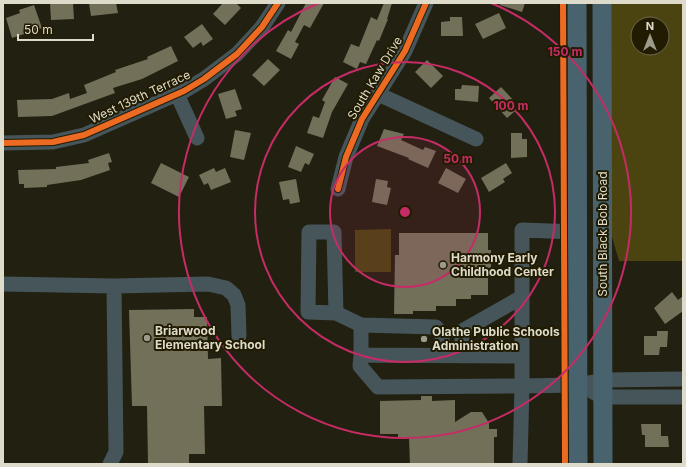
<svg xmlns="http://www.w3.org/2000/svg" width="686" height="467" font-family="Inter,sans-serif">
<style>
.green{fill:#4c4410;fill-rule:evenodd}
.building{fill:#73705a}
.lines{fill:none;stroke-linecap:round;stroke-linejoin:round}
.minor{stroke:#45555a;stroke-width:15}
.major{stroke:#48636d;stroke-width:19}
.cycleway-casing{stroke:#211c01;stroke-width:8}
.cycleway{stroke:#ed6a23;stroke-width:6}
.ring{fill:none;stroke:#c52c66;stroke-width:2}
.poi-dot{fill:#9c9a8a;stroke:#211c01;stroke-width:1.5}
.labels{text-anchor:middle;stroke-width:4;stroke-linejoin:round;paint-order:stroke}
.street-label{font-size:12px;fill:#dedbcb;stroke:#211c01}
.poi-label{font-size:12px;font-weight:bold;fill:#dedbcb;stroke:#211c01;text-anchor:start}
.centre{fill:#c52c66;stroke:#211c01;stroke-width:2}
.ring-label{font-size:12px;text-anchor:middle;font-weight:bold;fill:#c52c66;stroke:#211c01;stroke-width:4;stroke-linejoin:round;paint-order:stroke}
</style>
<rect width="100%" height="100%" fill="#222011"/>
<!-- green -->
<path class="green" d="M610 3H683V261H619L611 233ZM638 24H662V48H638Z
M391 229V272H355V230Z"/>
<!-- building -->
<path class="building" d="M50 3H73L74 19 51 20Z
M89 3H116L118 13 91 16Z
M223 3H236L241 8 225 25 213 14Z
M306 3H324L310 28 304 25 295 42 299 44 291 59 276 51 288 30 291 32Z
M384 3H392L387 19H388L379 41 377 40 366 64 360 62 357 69 343 62 351 44 359 47 371 17 377 20Z
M500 3H525L522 12 500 5Z
M34 5 42 28 12 38 6 18 20 13 19 10Z
M499 13 506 28 483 39 475 24Z
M450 17H462L463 36H441V22L450 21Z
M202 24 213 39 203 46 201 42 193 48 184 37Z
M171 46 178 61 142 79 113 88 115 93 52 116 18 117 17 100 52 99 69 93 70 99 87 93 84 85 116 72 115 70 148 59 147 57Z
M268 59 280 70 264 86 252 75Z
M427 60 443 76 431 88 415 72Z
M335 77 348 84 332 112 323 138 307 133 313 116 319 118 325 102 322 100Z
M462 85 479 86 478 102 455 100V89H461Z
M501 87 516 103 512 107 515 111 507 118 489 98Z
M235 89 242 109 235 111 237 116 226 119 218 94Z
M384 129 404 134 401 140 423 150 425 147 436 151 428 168 408 159 409 158 377 146Z
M235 130 251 133 244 160 230 157Z
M511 133H522V139H527V157L511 158Z
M296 146 314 154 309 165 305 163 301 172 288 167Z
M109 153 112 162 108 163 110 170 81 180 47 185V187L24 188V184H19L18 170 56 169V167L89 163 88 160Z
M161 163 189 177 179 197 151 183Z
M506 163 512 173 503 179 505 182 489 192 481 178Z
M214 168 216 172 225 168 231 182 211 190 208 183 204 185 199 175Z
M446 168 466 179 458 193 438 183Z
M296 179 300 202 290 204 289 199 283 200 279 182Z
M376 179 388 181 387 187 391 188 387 205 372 202Z
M399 233H488V250H491V275H488V295H471V299H456V306H436V311H413V314H394L395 255H399Z
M672 292 678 300 683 296V311L665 324 654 308Z
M194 309V317H207L208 359 221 358 222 406H204L205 454H189V464H148L147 406H132L129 310Z
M657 331H668L667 347H660L659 355H644V336H657Z
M421 396H432V401L455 400V422L471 412H482L489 423V429H497V437H494V464H410L409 438H398V434H380V401L421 400Z
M641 424H661V436H668L669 447H645V435H642Z"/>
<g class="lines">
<!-- minor -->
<path class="minor" d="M177 94 197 138
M378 94 476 139
M3 143 53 142 84 135 184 91 204 79 237 54 262 27 278 3
M338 189 346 157 362 119 405 51 426 3
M3 284 114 286 116 452 110 464
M114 286 208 284 226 288 234 295 238 305 239 336
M336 313 308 312 309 232H334L336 313 361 325V355L522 356
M361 325 436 327 442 335 443 356
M361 355 360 366 378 387 522 386V230L577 232
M462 356V331L522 297
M593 392 603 397H683
M520 464 522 386 577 385 604 380 683 379"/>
<!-- major -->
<path class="major" d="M577 3 578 464
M602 3 603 464"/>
<!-- cycleway casing -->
<g class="cycleway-casing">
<path id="cycleway" d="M563 3 565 464
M3 143 53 142 84 135 184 91 204 79 237 54 262 27 278 3
M338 189 346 157 362 119 405 51 426 3"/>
</g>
<!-- cycleway -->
<use href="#cycleway" class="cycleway"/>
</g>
<!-- distance rings -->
<circle cx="405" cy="212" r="75" fill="#c52c66" fill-opacity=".12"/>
<g class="ring">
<circle cx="405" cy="212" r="75"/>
<circle cx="405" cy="212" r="150"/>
<path d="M491 3A226 226 0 1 1 319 3"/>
</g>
<!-- markers -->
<g class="poi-dot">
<circle cx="443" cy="265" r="4"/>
<circle cx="147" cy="338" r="4"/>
<circle cx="424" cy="339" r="4"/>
</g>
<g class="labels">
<!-- street labels -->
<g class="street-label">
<text transform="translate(375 78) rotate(-59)" y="4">South Kaw Drive</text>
<text transform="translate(140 97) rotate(-25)" y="4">West 139th Terrace</text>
<text transform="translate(603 234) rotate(-90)" y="4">South Black Bob Road</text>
</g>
<!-- poi labels -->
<g class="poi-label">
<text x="451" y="262">Harmony Early<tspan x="451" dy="14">Childhood Center</tspan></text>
<text x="155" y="335">Briarwood<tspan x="155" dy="14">Elementary School</tspan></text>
<text x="432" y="336">Olathe Public Schools<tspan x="432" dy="14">Administration</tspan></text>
</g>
</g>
<circle cx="405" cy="212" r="6" class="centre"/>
<g class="ring-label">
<text x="565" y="56">150 m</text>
<text x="511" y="110">100 m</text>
<text x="458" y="163">50 m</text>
</g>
<!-- border -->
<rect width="686" height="467" fill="none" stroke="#dedbcb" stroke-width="8"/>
<!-- north arrow -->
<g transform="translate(650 36)"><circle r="19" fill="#211c01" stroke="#6d6852"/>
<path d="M0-3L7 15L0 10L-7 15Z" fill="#9c9a8a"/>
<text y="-6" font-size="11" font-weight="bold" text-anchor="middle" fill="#dedbcb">N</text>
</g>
<!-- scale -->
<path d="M18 34v6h75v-6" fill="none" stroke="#dedbcb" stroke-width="2"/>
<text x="24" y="34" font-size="12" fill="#dedbcb" stroke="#211c01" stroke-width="3" paint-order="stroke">50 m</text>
</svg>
